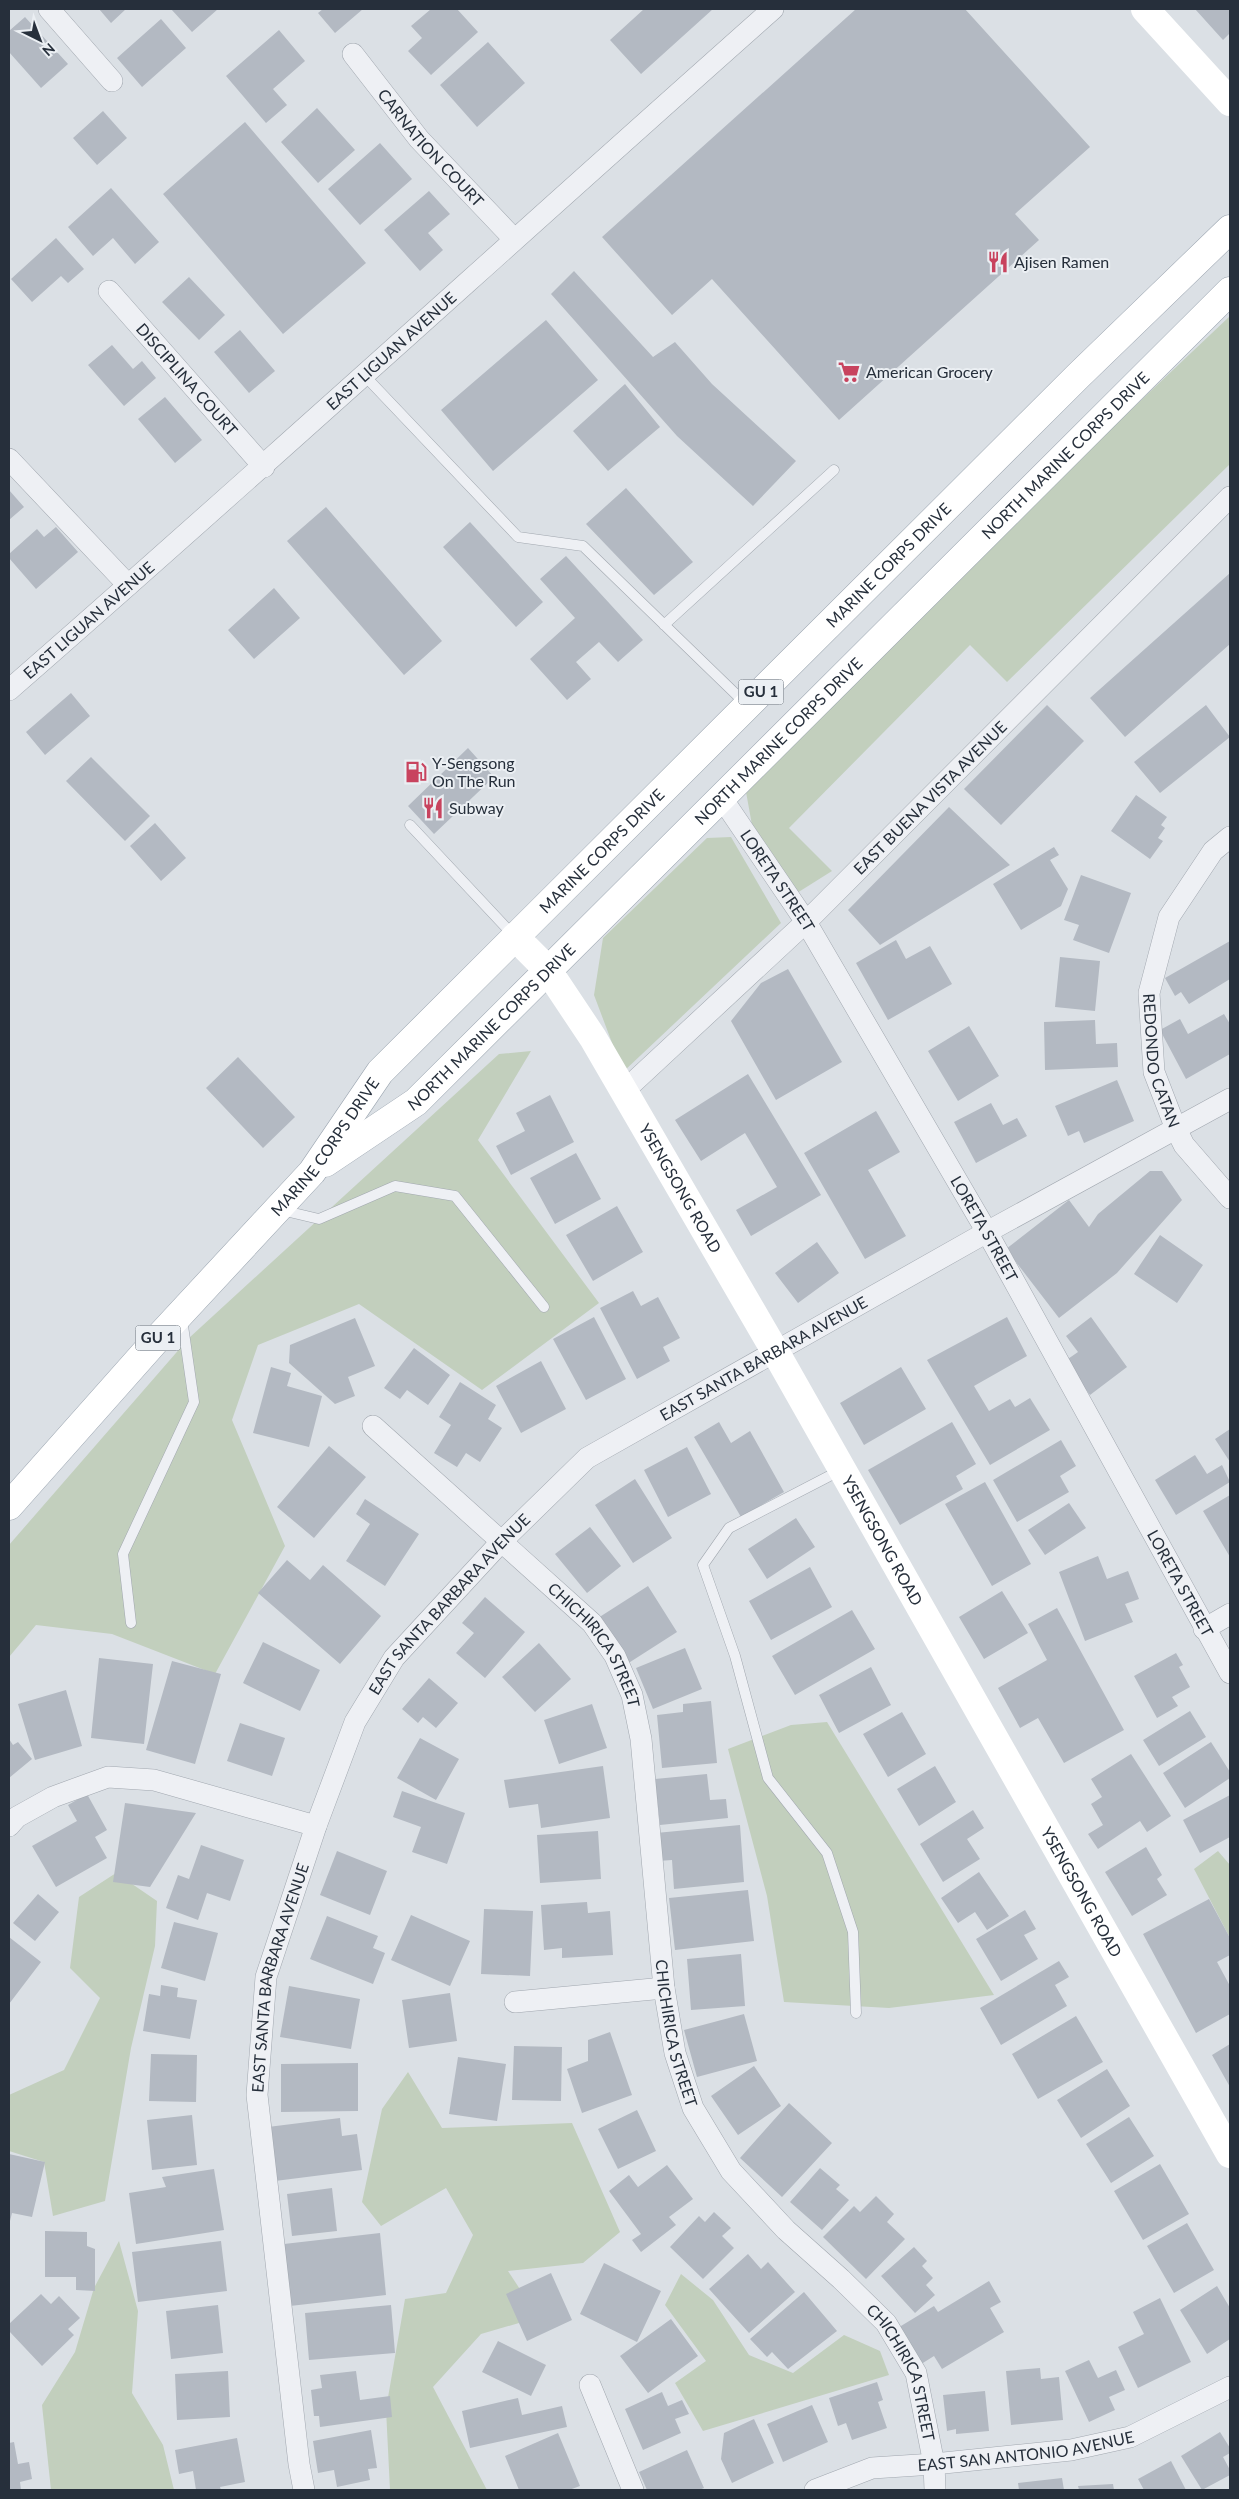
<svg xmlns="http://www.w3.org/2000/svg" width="1239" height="2499" font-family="Lato,sans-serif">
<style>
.green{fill:#c2cfbd}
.building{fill:#b3b9c2}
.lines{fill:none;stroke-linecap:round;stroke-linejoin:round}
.service-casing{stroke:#a1a7af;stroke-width:11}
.minor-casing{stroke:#a1a7af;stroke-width:22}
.primary-casing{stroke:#9ba5b0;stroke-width:29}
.service{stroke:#eef0f4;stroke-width:10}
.minor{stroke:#eef0f4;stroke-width:21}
.secondary{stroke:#fff;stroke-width:28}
.primary{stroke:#fff;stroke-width:28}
.labels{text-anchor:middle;stroke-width:4;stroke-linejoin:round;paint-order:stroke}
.shield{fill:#ebeff3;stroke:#616972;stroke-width:1}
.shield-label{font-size:15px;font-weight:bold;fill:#262f3b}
.street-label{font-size:16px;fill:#262f3b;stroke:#ebeff3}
.poi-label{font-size:16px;fill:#262f3b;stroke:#ebeff3;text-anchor:start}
</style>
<rect width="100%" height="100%" fill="#dbe0e5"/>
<!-- green -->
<path class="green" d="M1230 316V464L1007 682 970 645 789 828 832 871 797 893 752 825 746 792 1100 439Z
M731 837 781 923 623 1072 594 995 603 938 707 838Z
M531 1051 478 1140 599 1303 482 1390 359 1304 258 1345 232 1420 285 1546 215 1674 112 1634 36 1625 9 1657V1545L189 1338 499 1054Z
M827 1722 994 1995 889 2008 784 2002 767 1896 728 1749 791 1725Z
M1218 1851 1230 1865V1938L1194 1869Z
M116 1873 157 1901 155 1946 131 2048 105 2201 53 2216 44 2162 9 2151V2095L64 2070 100 1998 70 1968 79 1897Z
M408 2072 442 2128 572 2123 620 2232 583 2263 508 2271 533 2309 519 2323 481 2334 433 2387 487 2490H390L386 2409 405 2299 446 2293 473 2235 446 2188 381 2226 362 2202 382 2109Z
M119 2241 138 2311 132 2393 163 2445 174 2490H51L42 2405 75 2352 94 2288Z
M681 2274 713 2300 749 2355 793 2373 844 2335 880 2351 889 2375 703 2431 675 2383 706 2361 665 2305Z"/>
<!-- building -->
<path class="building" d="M99 9H126L111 23Z
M171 9H218L192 32Z
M323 9H363L335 33 318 13Z
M431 9H457L478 32 431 75 408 51 422 38 411 26Z
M644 9H713L641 74 610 40Z
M856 9H965L1090 147 1015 214 1039 240 839 420 712 279 672 315 602 237Z
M1195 9H1230V33L1223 40Z
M25 17 68 64 41 88 9 52V31Z
M161 19 186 48 142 87 117 58Z
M279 30 305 61 273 89 287 105 266 123 226 76Z
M488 42 525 83 477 127 440 85Z
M317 108 355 150 318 183 281 142Z
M103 111 127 138 97 165 73 138Z
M245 122 366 263 283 334 163 194Z
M380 143 412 179 360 225 328 189Z
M111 188 159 242 135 264 113 238 93 256 68 227Z
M429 191 450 214 428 233 443 250 420 271 384 230Z
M56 238 84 269 68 283 61 276 32 302 11 279Z
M574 271 653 357 675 342 712 384 796 461 753 506 677 436 551 294Z
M189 277 225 315 199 340 162 302Z
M546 320 598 380 493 471 441 410Z
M240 330 275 371 249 393 214 352Z
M112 345 133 369 142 361 156 378 124 406 88 365Z
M625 384 660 427 608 471 573 431Z
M165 397 202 440 175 463 138 419Z
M626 488 693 562 654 595 586 524Z
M9 490 24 507 9 520Z
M326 507 442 641 404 675 287 541Z
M470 522 543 602 516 627 443 547Z
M56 527 78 552 36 589 9 558V554L37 529 44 537Z
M566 556 643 640 618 662 599 642 576 662 591 679 567 700 530 659 575 618 540 579Z
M1230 573V644L1125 737 1090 698Z
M274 588 300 618 254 659 228 630Z
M71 693 90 716 45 755 26 732Z
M1047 705 1084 741 1001 825 964 789Z
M1206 705 1230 737 1160 793 1134 762Z
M468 748 494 777 434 834 408 806Z
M91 757 150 816 125 841 66 781Z
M1136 795 1167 817 1161 825 1165 828 1158 838 1163 841 1150 859 1111 831Z
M949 807 1010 865 880 945 848 910Z
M155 823 186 858 161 881 130 846Z
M1054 847 1059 855 1050 860 1068 889 1061 906 1021 930 993 884Z
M1081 875 1131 893 1109 953 1073 940 1079 925 1064 920Z
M896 940 906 959 930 946 952 984 888 1020 856 963Z
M1230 941V979L1189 1004 1181 992 1175 996 1165 978Z
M1060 957 1100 961 1095 1011 1055 1007Z
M788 969 842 1062 776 1100 731 1021 761 983Z
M1224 1014 1230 1024V1054L1186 1079 1160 1030 1180 1019 1188 1034Z
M1095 1020 1096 1044 1117 1043 1118 1067 1045 1070 1044 1022Z
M969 1026 999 1076 958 1101 928 1051Z
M238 1057 295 1117 263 1148 206 1088Z
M748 1074 821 1195 751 1236 736 1210 777 1187 745 1133 701 1161 675 1120Z
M1117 1080 1134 1121 1084 1143 1079 1131 1068 1136 1055 1106Z
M550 1095 574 1142 511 1175 496 1146 525 1131 516 1113Z
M991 1103 1003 1125 1017 1118 1027 1136 976 1163 954 1122Z
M876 1111 900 1152 868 1170 906 1236 865 1259 804 1153Z
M576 1153 601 1199 555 1224 530 1178Z
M1150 1171H1162L1182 1200 1117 1273 1059 1318 1006 1249 1069 1200 1089 1227 1098 1214Z
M617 1206 643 1252 593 1281 566 1235Z
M1160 1235 1203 1265 1177 1303 1134 1274Z
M817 1242 839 1273 798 1303 775 1273Z
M633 1291 641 1306 658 1297 680 1338 663 1347 670 1361 637 1379 600 1308Z
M594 1317 626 1379 586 1400 553 1339Z
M1007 1317 1027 1356 974 1386 989 1411 1010 1399 1015 1407 1030 1398 1050 1430 990 1465 927 1360Z
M1091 1317 1127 1367 1090 1395 1065 1361 1078 1352 1066 1336Z
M355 1318 375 1366 348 1377 355 1396 335 1404 289 1363 290 1345Z
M414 1348 450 1375 428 1405 407 1390 400 1399 384 1388Z
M541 1361 566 1409 521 1433 496 1386Z
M271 1367 291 1373 287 1386 322 1396 309 1447 253 1433Z
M901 1367 926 1409 864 1445 840 1403Z
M460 1382 496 1405 488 1419 502 1428 480 1462 466 1453 457 1467 434 1453 451 1425 439 1417Z
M719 1422 731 1443 750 1431 784 1492 741 1517 694 1437Z
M952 1422 976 1464 956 1476 963 1489 900 1525 868 1470Z
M1230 1429V1462L1215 1439Z
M1061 1440 1076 1466 1060 1476 1069 1492 1017 1522 993 1480Z
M329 1446 366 1477 314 1538 277 1507Z
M687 1447 711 1494 668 1517 644 1470Z
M1195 1455 1207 1474 1222 1465 1230 1482 1176 1515 1155 1480Z
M635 1479 672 1538 633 1563 595 1505Z
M985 1482 1031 1564 992 1586 945 1504Z
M1230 1495V1557L1203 1511Z
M365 1499 419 1534 385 1586 346 1561 370 1524 356 1514Z
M1069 1503 1086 1528 1045 1555 1028 1530Z
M796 1518 815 1547 767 1579 748 1549Z
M590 1527 621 1566 587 1593 555 1554Z
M1098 1556 1107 1579 1128 1571 1139 1599 1125 1604 1133 1622 1085 1641 1059 1572Z
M287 1560 310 1580 323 1565 381 1616 340 1664 258 1593Z
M810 1567 832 1607 771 1640 749 1601Z
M648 1586 677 1632 627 1664 598 1618Z
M1002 1591 1028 1633 984 1659 959 1617Z
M485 1597 525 1632 485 1678 456 1653 474 1633 462 1623Z
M1057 1608 1124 1730 1064 1763 1038 1718 1020 1728 998 1688 1047 1660 1028 1624Z
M852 1610 875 1649 795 1695 772 1656Z
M263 1642 320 1670 300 1711 243 1683Z
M539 1643 571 1679 535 1712 502 1677Z
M685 1648 702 1689 653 1709 636 1668Z
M1176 1653 1183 1665 1179 1667 1190 1687 1172 1697 1178 1706 1157 1718 1134 1676Z
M99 1658 153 1664 144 1744 91 1738Z
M172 1661 221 1674 195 1764 146 1750Z
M871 1667 891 1705 839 1733 819 1695Z
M429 1678 458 1703 436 1728 423 1717 418 1723 402 1709Z
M66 1690 82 1746 35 1760 18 1704Z
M711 1701 717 1763 662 1768 657 1715 683 1712V1704Z
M592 1704 607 1748 559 1764 544 1720Z
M1190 1711 1206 1737 1159 1766 1143 1740Z
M902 1712 926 1754 888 1777 863 1734Z
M240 1723 285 1738 272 1776 227 1761Z
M420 1738 459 1759 436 1800 397 1778Z
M9 1739 13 1745 18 1742 32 1759 9 1778Z
M1211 1742 1230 1772V1778L1185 1808 1163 1773Z
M1131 1754 1171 1816 1147 1832 1140 1821 1098 1849 1088 1834 1103 1825 1091 1804 1102 1797 1091 1779Z
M603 1766 610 1818 541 1828 538 1804 509 1808 504 1780Z
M935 1766 956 1802 919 1826 897 1789Z
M707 1774 710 1800 726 1799 728 1818 660 1825 655 1779Z
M402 1791 465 1813 447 1864 412 1852 421 1827 393 1817Z
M87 1794 107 1830 95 1837 107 1858 56 1887 32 1846 77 1821 68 1805Z
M1230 1795V1837L1200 1853 1183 1820Z
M125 1803 196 1813 150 1887 113 1882Z
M973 1810 984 1828 967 1839 980 1859 943 1882 920 1844Z
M740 1825 744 1882 674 1889 672 1860 658 1861 656 1833Z
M598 1831 601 1879 540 1883 537 1835Z
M201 1845 244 1860 230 1901 207 1893 198 1920 166 1908 178 1875 189 1879Z
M1146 1847 1162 1875 1157 1879 1167 1895 1132 1916 1105 1872Z
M337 1851 387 1871 370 1915 320 1895Z
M979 1872 1009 1916 987 1930 975 1912 958 1923 941 1898Z
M748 1890 754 1941 675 1950 669 1898Z
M38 1894 59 1912 35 1941 13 1923Z
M1209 1899 1230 1938V1955L1217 1962 1230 1986V2014L1196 2033 1143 1934Z
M587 1902 588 1913 610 1911 613 1955 562 1958V1948L544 1950 541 1905Z
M484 1909 533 1911 530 1976 481 1974Z
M1025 1910 1036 1929 1024 1935 1038 1959 1001 1981 976 1939Z
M411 1915 470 1941 450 1986 391 1960Z
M327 1916 378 1936 373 1948 385 1953 373 1984 310 1959Z
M174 1922 218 1933 205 1981 161 1968Z
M9 1937 41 1962 9 2004Z
M741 1954 745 2006 691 2010 687 1959Z
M1059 1961 1069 1977 1055 1985 1067 2006 1001 2045 980 2008Z
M161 1985 178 1988 177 1997 197 2000 190 2039 143 2031 149 1994 160 1996Z
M289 1986 360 1999 351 2049 280 2037Z
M450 1993 457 2041 409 2048 402 2000Z
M744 2014 757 2061 697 2077 684 2030Z
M1076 2016 1103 2062 1038 2099 1012 2054Z
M610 2032 632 2095 582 2113 567 2069 588 2061V2040Z
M1230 2044V2087L1212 2055Z
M514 2046 562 2047 561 2101 512 2100Z
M151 2054 197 2055 196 2102 149 2101Z
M458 2057 506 2064 497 2121 449 2114Z
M358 2063V2111L281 2112V2064Z
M754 2066 781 2106 738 2135 711 2096Z
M1107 2069 1130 2106 1081 2138 1057 2100Z
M789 2103 832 2143 782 2197 740 2158Z
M637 2110 656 2151 618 2169 598 2129Z
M192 2115 197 2165 152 2170 147 2120Z
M1129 2117 1154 2156 1111 2183 1086 2144Z
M340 2118 342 2136 357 2134 362 2170 275 2181 268 2127Z
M9 2154 45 2162 32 2217 12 2213 9 2225Z
M1160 2164 1189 2214 1143 2240 1114 2191Z
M667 2165 693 2199 669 2217 676 2225 641 2252 632 2240 641 2234 609 2191 629 2175 638 2187Z
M820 2168 840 2185 836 2189 849 2200 822 2230 790 2202Z
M214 2169 224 2230 136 2244 129 2193 166 2187 162 2177Z
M332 2188 337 2231 292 2236 287 2194Z
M876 2196 894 2214 887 2222 905 2239 866 2279 823 2237 854 2206 860 2212Z
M714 2212 731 2228 722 2236 734 2248 703 2279 670 2247 699 2216 705 2222Z
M1187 2223 1214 2270 1174 2293 1147 2246Z
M45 2231 87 2232V2246L95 2249V2291L76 2290V2277H45Z
M380 2233 386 2295 290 2306 284 2244Z
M221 2241 227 2291 138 2302 132 2252Z
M914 2247 927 2261 922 2266 933 2278 926 2285 935 2295 915 2313 881 2276Z
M748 2254 761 2269 768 2262 795 2292 749 2333 709 2289Z
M604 2263 661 2291 637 2342 580 2314Z
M551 2273 572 2320 527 2341 506 2294Z
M989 2281 1001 2302 990 2308 1004 2332 942 2369 934 2356 918 2366 896 2329 934 2306 938 2312Z
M1217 2286 1230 2308V2339L1207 2354 1180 2310Z
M804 2292 837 2331 788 2369 772 2352 767 2357 750 2339Z
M41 2294 51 2304 59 2296 80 2318 68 2329 74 2335 42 2366 9 2331V2324Z
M1160 2298 1191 2362 1138 2388 1118 2347 1144 2334 1133 2312Z
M218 2305 223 2353 171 2359 166 2311Z
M391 2305 395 2353 309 2360 305 2313Z
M671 2319 698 2356 648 2393 620 2356Z
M498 2341 546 2365 531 2396 482 2372Z
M1089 2360 1098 2378 1116 2370 1125 2390 1109 2397 1115 2410 1089 2422 1065 2371Z
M1040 2368 1041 2379 1059 2377 1063 2420 1011 2425 1006 2371Z
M228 2371 230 2417 177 2420 175 2374Z
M356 2371 360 2400 390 2396 392 2417 320 2427 319 2416H314L311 2390 322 2388 320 2375Z
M877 2382 883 2400 878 2402 887 2428 852 2440 846 2423 838 2426 829 2398Z
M985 2391 989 2431 956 2434V2429L947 2431 943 2395Z
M662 2392 668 2406 682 2400 689 2414 675 2419 681 2433 643 2450 625 2409Z
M518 2398 522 2415 562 2406 567 2427 470 2448 462 2411Z
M812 2405 828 2442 783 2462 767 2424Z
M754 2419 774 2463 732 2483 721 2459 724 2433Z
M371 2430 377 2468 368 2469 370 2480 337 2487 334 2470 318 2473 313 2441Z
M1220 2432 1230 2448V2453L1223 2457 1230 2470V2475L1202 2490 1181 2456Z
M558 2433 580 2486 569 2490H519L505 2456Z
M237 2438 245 2482 220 2487 221 2490H196L193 2471 179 2474 175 2450Z
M14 2442 18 2464 29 2462 32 2479 20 2482 21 2490H9V2443Z
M687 2450 704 2488 699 2490H647L639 2472Z
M1171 2461 1186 2490H1144L1138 2479Z
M1062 2478 1064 2490H1019L1018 2483Z
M1113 2484 1114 2490H1079L1078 2486Z"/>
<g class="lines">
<!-- service casing -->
<g class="service-casing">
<path id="service" d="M364 375 518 537 583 546 746 704
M664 625 834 470
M410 825 514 936
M281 1210 319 1219 395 1186 455 1196 544 1307
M841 1470 729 1528 703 1565 735 1656 768 1778 827 1853 853 1932 856 2013
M131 1623 123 1554 194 1402 182 1319"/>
</g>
<!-- minor casing -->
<g class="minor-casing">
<g id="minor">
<path d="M49 9 112 81"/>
<path id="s1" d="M353 54 419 139 514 239"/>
<path id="s2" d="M109 291 264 467"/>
<path d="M9 459 128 585"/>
<path id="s3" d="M9 690C266 466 518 235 773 9"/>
<path id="s4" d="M721 797 806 922 987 1232 1230 1673"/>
<path id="s5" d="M1230 837 1213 851 1169 917 1149 993 1154 1072 1176 1129 1184 1145 1230 1198"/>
<path id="s6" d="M624 1091 806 922 1230 497"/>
<path id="s7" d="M373 1426 592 1623 615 1656 632 1695 641 1739 664 1988 675 2053 693 2108 731 2171 786 2230 841 2279 886 2323 916 2373 934 2464 935 2490"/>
<path d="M1204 1629 1230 1614"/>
<path d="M9 1826 17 1817 53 1797 108 1777 154 1780 316 1826"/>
<path d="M515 2002 664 1988"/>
<path d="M590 2385 633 2490"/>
<path id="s8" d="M304 2490 299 2464 257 2095 266 1977 316 1826 355 1722 394 1658 501 1542 587 1458 987 1232 1230 1099"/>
<path id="s9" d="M815 2490 872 2468 934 2464 1071 2450 1130 2437 1230 2387"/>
</g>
</g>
<!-- primary casing -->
<g class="primary-casing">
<g id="primary">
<path id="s11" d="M325 1163 416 1102 1230 291"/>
<path id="s12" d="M9 1506 158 1338 312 1172 380 1072 1078 376 1230 229"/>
</g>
</g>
<!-- service -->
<use href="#service" class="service"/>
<!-- minor -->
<use href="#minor" class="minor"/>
<!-- secondary -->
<g class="secondary">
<path d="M1145 9 1230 102"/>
<path id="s10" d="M515 937 547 969 593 1038 775 1351 1230 2154"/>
</g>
<!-- primary -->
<use href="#primary" class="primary"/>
</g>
<!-- icons -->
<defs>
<g id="restaurant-bare" transform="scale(1.725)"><path d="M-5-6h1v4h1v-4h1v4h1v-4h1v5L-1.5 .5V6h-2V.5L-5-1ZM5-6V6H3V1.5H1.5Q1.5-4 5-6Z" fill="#c8435e" stroke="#ebeff3" stroke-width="2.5" paint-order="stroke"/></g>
<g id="supermarket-bare" transform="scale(1.725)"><path d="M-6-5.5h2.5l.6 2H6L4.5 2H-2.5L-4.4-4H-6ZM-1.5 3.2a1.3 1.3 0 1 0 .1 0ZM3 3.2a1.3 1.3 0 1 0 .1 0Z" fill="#c8435e" stroke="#ebeff3" stroke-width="2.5" paint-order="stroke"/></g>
<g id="fuel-bare" transform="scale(1.725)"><path d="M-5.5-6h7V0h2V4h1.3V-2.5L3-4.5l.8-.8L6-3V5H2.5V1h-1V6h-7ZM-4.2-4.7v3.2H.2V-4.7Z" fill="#c8435e" stroke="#ebeff3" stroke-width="2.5" paint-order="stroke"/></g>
</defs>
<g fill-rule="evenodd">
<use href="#restaurant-bare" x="998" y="262"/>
<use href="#supermarket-bare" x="849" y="372"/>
<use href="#fuel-bare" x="416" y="772"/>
<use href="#restaurant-bare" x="433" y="808"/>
</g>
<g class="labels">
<!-- shield labels -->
<g class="shield">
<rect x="738.5" y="679.5" width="45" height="25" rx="4"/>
<rect x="135.5" y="1325.5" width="45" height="25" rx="4"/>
</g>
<g class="shield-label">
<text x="761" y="697">GU 1</text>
<text x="158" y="1343">GU 1</text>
</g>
<!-- street labels -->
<g class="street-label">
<text dy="6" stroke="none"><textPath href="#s1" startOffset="122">CARNATION COURT</textPath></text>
<text dy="6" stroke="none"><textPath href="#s3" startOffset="511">EAST LIGUAN AVENUE</textPath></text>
<text dy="6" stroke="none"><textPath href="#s2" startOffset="118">DISCIPLINA COURT</textPath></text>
<text dy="6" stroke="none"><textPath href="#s11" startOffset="1026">NORTH MARINE CORPS DRIVE</textPath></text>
<text dy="6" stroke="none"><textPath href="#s12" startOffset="1290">MARINE CORPS DRIVE</textPath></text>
<text dy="6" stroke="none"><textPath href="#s3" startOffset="106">EAST LIGUAN AVENUE</textPath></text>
<text dy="6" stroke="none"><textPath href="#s11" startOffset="621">NORTH MARINE CORPS DRIVE</textPath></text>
<text dy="6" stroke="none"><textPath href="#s6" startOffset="424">EAST BUENA VISTA AVENUE</textPath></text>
<text dy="6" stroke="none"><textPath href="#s12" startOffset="885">MARINE CORPS DRIVE</textPath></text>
<text dy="6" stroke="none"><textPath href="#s4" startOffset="101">LORETA STREET</textPath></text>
<text dy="6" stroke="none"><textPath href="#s11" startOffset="216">NORTH MARINE CORPS DRIVE</textPath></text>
<text dy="6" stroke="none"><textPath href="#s5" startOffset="249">REDONDO CATAN</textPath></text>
<text dy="6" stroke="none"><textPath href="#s12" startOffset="479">MARINE CORPS DRIVE</textPath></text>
<text dy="6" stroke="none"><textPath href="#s10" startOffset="302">YSENGSONG ROAD</textPath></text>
<text dy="6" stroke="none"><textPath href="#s4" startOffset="506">LORETA STREET</textPath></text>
<text dy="6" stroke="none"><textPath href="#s8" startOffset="1342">EAST SANTA BARBARA AVENUE</textPath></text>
<text dy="6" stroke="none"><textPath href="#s10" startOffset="708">YSENGSONG ROAD</textPath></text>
<text dy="6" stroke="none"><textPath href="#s4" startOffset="911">LORETA STREET</textPath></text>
<text dy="6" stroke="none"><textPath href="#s8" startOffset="938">EAST SANTA BARBARA AVENUE</textPath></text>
<text dy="6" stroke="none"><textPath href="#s7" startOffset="314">CHICHIRICA STREET</textPath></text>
<text dy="6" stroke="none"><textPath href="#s10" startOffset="1112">YSENGSONG ROAD</textPath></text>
<text dy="6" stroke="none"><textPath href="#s8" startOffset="518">EAST SANTA BARBARA AVENUE</textPath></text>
<text dy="6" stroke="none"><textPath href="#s7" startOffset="719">CHICHIRICA STREET</textPath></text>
<text dy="6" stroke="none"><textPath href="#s7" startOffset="1139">CHICHIRICA STREET</textPath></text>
<text dy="6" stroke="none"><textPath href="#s9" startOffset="216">EAST SAN ANTONIO AVENUE</textPath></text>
</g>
<!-- poi labels -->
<g class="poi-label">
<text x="1014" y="268">Ajisen Ramen</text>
<text x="866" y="378">American Grocery</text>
<text x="432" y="769">Y-Sengsong<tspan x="432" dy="18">On The Run</tspan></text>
<text x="449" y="814">Subway</text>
</g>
</g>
<!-- border -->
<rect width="1239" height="2499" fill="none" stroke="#262f3b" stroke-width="20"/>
<!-- north arrow -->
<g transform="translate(40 40) rotate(138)" stroke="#ebeff3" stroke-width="4" paint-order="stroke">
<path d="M0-4L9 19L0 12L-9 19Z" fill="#262f3b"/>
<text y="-8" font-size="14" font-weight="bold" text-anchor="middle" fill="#262f3b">N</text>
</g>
</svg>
